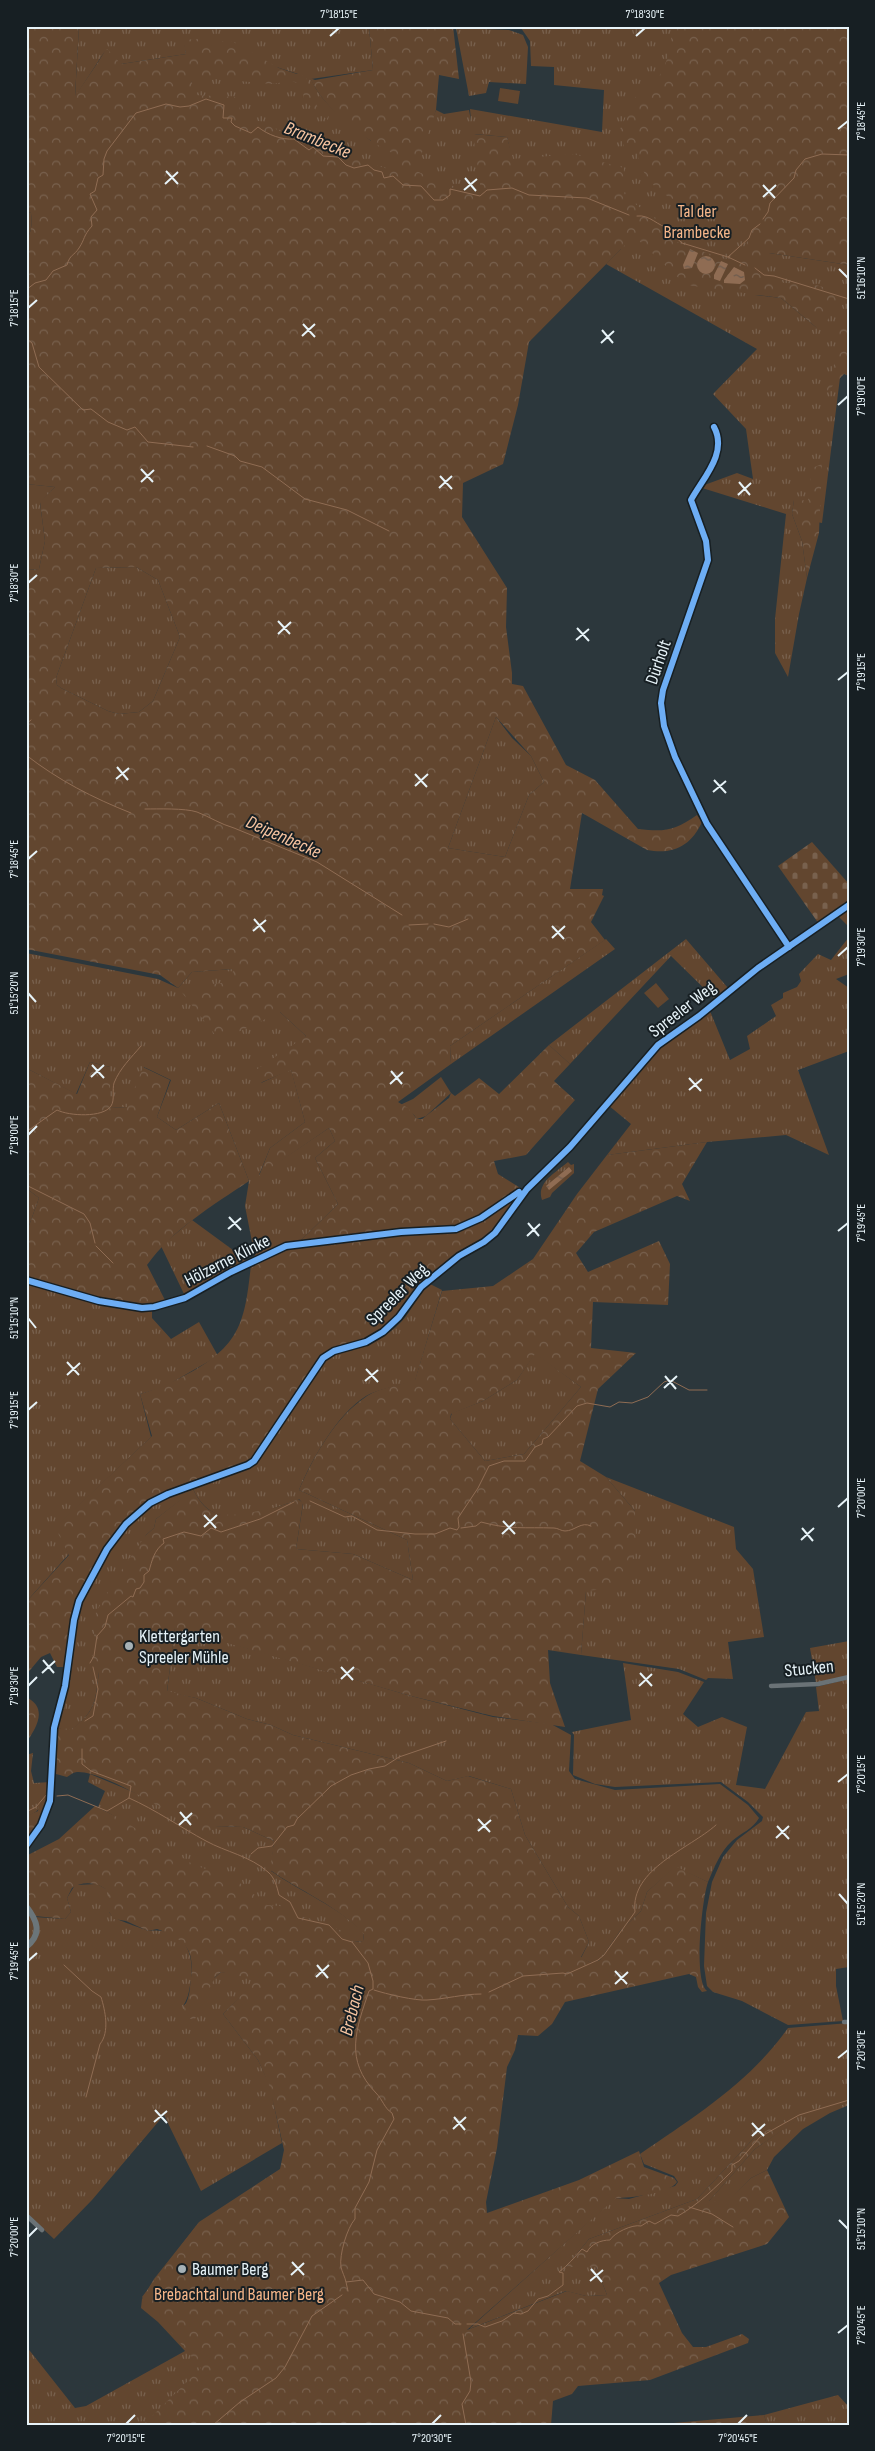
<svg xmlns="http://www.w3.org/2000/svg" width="875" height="2451" font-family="'Sofia Sans Condensed',sans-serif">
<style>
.grass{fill:url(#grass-tufts);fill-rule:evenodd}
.forest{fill:url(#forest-crowns);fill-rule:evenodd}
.cemetery{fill:url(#cemetery-stones)}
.pitch{fill:#62462f}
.water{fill:url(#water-ripples)}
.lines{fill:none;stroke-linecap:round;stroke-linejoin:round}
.stream{stroke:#8f6c53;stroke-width:1}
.street{stroke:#6a7276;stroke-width:4.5}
.secondary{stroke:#6b7579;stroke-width:6}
.cycleway-casing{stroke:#171f23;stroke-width:9}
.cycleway{stroke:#6dadf4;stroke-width:6}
.ticks{fill:none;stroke:#e7f3f8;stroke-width:2}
.poi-dot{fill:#a6b1b6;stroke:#171f23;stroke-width:2}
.labels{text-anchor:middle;stroke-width:4;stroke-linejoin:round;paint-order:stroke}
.park-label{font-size:18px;fill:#f7b78a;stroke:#171f23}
.street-label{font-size:18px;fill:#e7f3f8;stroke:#171f23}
.poi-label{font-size:18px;fill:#e7f3f8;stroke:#171f23;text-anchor:start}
.water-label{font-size:19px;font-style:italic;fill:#f7c4a0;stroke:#171f23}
.neatline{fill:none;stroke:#e7f3f8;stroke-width:2}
.ticks-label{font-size:12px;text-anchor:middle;fill:#e7f3f8}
</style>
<defs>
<pattern id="grass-tufts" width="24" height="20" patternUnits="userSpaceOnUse" patternTransform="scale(1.25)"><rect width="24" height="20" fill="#62462f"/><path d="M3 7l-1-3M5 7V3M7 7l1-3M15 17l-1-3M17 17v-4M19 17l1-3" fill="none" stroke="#78614e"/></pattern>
<pattern id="forest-crowns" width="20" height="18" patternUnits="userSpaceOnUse" patternTransform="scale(1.25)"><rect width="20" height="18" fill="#62462f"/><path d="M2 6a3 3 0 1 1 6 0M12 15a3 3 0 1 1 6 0" fill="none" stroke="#78614e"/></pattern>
<pattern id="cemetery-stones" width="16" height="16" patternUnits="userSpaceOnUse" patternTransform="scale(1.25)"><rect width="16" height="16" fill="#62462f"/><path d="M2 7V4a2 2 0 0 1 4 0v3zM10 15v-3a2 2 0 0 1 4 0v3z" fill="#78614e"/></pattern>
<pattern id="water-ripples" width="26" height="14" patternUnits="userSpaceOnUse" patternTransform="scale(1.25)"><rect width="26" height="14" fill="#8f6c53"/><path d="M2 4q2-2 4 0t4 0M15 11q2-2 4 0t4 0" fill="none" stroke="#6a5a4e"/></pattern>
</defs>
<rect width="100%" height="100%" fill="#2c373c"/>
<!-- grass -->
<path class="grass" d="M26 26 70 111 105 51 75 97 79 26 369 27 373 70 311 79C322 105 349 123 371 141L434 115 436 110 444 114 469 110 471 121 470 109 602 132 604 90 554 85V67L531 66 530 41 521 28 532 29V26H712L753 162 769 253 849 265V320L847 321 822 523 807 520 809 502 794 500 792 514 802 541 807 578 799 614 788 677 775 653V619L786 514 699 487 737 473 753 479 746 429 713 394 757 349 606 264 621 249 26 247 38 226 26 167ZM184 40 212 46 298 74 190 77 192 84 121 64 186 54ZM474 134 507 137 512 159ZM755 295 789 296 817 328 781 298Z
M456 28 509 30 523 35 528 47 526 84 489 82 486 93 469 96Z
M26 211 31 213C32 224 32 231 26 241Z
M26 484 55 487 40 503 45 541 39 569 26 570Z
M136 567 158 580 180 637 153 701 139 712 119 714 108 711 61 688 57 685 56 678 96 568Z
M496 717 512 738 531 756 544 782 529 795 505 857 448 848Z
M849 904V927L838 916Z
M849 937V974L836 979 849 988V1051L798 1070 829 1155 786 1135 707 1142 607 1155 631 1124 608 1105 663 1045 710 1011 730 1060 750 1049 747 1036 776 1016 771 1005 783 998V993L797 987 801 981 799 974 818 954 831 960Z
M606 939 615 949 451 1064 450 1046Z
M686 939 728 988 716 1000 671 956 570 1064 549 1045Z
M26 953 158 979 178 988 192 972 233 969V981L280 1012 306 1036 261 1083 291 1069 305 1122 270 1148 259 1175 329 1128 335 1141 315 1158 338 1204 293 1248 251 1265 255 1257 245 1206 249 1181 219 1103 176 1130 157 1117 171 1080 144 1067 128 1107 110 1108V1067L90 1062 76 1094 26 1068Z
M441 1077 451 1093 426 1116 417 1119 414 1115 400 1105 413 1099Z
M568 1162 571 1165 574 1164V1173L552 1193 550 1197 542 1200C536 1183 555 1173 568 1162Z
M26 1188 39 1198 26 1234Z
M192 1220 248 1261 185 1296 161 1246Z
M26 1282 78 1298 142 1310 152 1309V1318L171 1339 199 1322 218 1356 164 1387 140 1394 151 1437 56 1527 69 1554 26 1602Z
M430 1284 442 1290 415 1381C401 1385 378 1389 366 1396 337 1414 312 1459 299 1490L407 1540 413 1580 353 1554 296 1549 303 1504 299 1499C281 1507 233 1522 215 1513 204 1508 197 1498 192 1487L292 1399 318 1360 346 1345 350 1351C369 1344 387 1337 401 1322 412 1311 417 1295 430 1284Z
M535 1353 581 1387 524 1454 485 1461 450 1419 452 1413 483 1401 517 1380Z
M606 1477 734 1527 736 1549 753 1569 764 1637 728 1642 733 1679 708 1678 706 1680 679 1669 581 1655 586 1591 635 1511Z
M184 1490 186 1496 156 1519 154 1528 146 1535 91 1672H99C95 1702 96 1711 70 1731L57 1728C64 1690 67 1637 82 1601 96 1568 116 1534 143 1510 154 1501 171 1496 184 1490Z
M175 1627 411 1696 493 1717 551 1724 571 1735 569 1771 575 1779 615 1790 720 1784 748 1805 759 1818C753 1829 741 1833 732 1841 720 1852 714 1868 708 1882L675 1867 647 1892 641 1911 620 1931 600 1960 591 1963 581 1958 589 1942 579 1916 568 1907 525 1835 511 1789 469 1776 447 1781 409 1763 293 1735 271 1725 247 1719 196 1698 167 1692Z
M849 1641V1676L816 1683 810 1648Z
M623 1663 678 1672 704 1682 683 1714 698 1727 722 1717 747 1727 736 1785 765 1789 806 1712 819 1711 816 1687 849 1679V1967L836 1969V1986L843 2021 788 2025 742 2001 713 1992 707 1986 704 1966 706 1913 712 1882 723 1857 737 1840 762 1821 763 1817 748 1802 721 1782 615 1787 595 1784 573 1775 574 1735 572 1732 631 1720Z
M33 1753 31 1771 34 1783 51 1782C48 1796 42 1813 26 1816V1755Z
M90 1774 215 1826 243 1827 274 1841 271 1871C301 1892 339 1907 364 1933L363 1941 354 1942 219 2425H26V2346L75 2408 86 2406 185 2351 158 2322 141 2308 142 2299 154 2279 196 2226 281 2169 286 2155 272 2096 282 2143 201 2191 164 2115 92 2200 54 2239 26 2213V1906L34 1917 65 1919 71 1912 67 1898 75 1885 97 1884 106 1889 114 1816 98 1807 105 1791 88 1782ZM109 1912 164 1926 230 1973 221 1972 183 2006C189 1997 189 1990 191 1980 195 1948 181 1927 148 1931 138 1926 114 1921 109 1912ZM253 1984 266 2077 258 2060 223 2014Z
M849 2023V2105L830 2113 803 2129 774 2157 767 2170 751 2178 725 2204 708 2202 755 2149 795 2121 754 2138 697 2199 589 2239 566 2267H596L607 2295 586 2296 566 2291 469 2329 615 2198 629 2199 675 2186 678 2182 674 2176 644 2164 640 2154C695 2116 749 2083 788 2028Z
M838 2395 849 2407V2425H767L764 2415Z"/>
<!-- forest -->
<path class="forest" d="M26 26H79L75 96 107 49 121 64 186 54 183 40 209 38 212 46 228 39 279 68 306 77 318 108 329 116 328 120 303 100 304 85 291 81 272 84 191 77 194 95 235 97 247 124 259 121 307 144 388 169 392 153C361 137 325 110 310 78L315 80 373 70 369 26H453L459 79 439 75 436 110 416 171 463 190 481 191 473 134 507 137 513 159 574 154 624 168 623 190 626 197 673 232V241L730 261 746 245 752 226C742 226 739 221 731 218 691 207 647 200 637 153L624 152 623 136 616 135C625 124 627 110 635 98 640 90 647 89 653 84 668 69 670 46 673 26H849V265L769 253 752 269 784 283 812 284 845 293 825 324 838 326 849 320V376L844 374 825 394 839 348 830 329 817 328 781 298 686 285 634 236 529 342 518 405 503 464 463 483 462 517 507 588 506 627 512 673V684L523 686 566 765 595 780 638 829C665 832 674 831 697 815L702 822C691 846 673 855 647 850L582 813 570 889H603L602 895 604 896 591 922 605 940 450 1046 451 1064 398 1102 408 1108 417 1119H422L449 1098 451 1093 455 1096 479 1078 499 1094 549 1045 570 1064 554 1081 575 1100 526 1155 494 1161 498 1174 522 1189 491 1233 416 1289 388 1326 370 1338 321 1357 250 1462 192 1487C207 1519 223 1517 253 1512 270 1509 283 1506 298 1499L303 1503 296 1549 353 1554 413 1580 407 1540 299 1490C314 1456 335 1417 367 1396 379 1388 400 1385 415 1380L442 1291 493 1286 533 1259 577 1194 607 1155 707 1142 682 1184 690 1201 677 1196 594 1232 576 1253 588 1272 659 1241 670 1264 668 1305 593 1302 591 1348 636 1353 598 1389 580 1461 606 1477 635 1511 636 1541 625 1587 586 1591 581 1655 548 1650 550 1683 565 1727 493 1716 411 1696 175 1628 167 1691 196 1698 247 1719 271 1725 293 1735 409 1763 447 1781 468 1776 511 1789 525 1835 568 1907 579 1916 589 1942 581 1957 591 1963 600 1960 620 1931 641 1911 647 1892 675 1866 708 1882C702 1899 693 1981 707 1991L702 1992 698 1987 696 1977 689 1974 565 2002 552 2024 538 2036 518 2035 515 2050 507 2067 497 2148 486 2202 487 2213 579 2180 639 2151 644 2167 674 2178 677 2182C669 2194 629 2198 616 2198L467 2330 567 2291 586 2296 607 2295 596 2267H566L589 2239 697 2199 754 2138 791 2116 796 2121 755 2149 709 2201 725 2203 751 2178 767 2170 789 2217 767 2244 671 2275 659 2283 682 2333 693 2347H706L742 2334 749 2339 748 2343 650 2380 578 2386 572 2394 553 2401 551 2425H143L201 2368 142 2297 199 2222 280 2169 284 2150 270 2087 258 2060 223 2014 252 1984V1979L221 1972 215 1977 195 2019H188C181 2010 185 2007 188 1998 190 1992 190 1984 191 1978 195 1948 184 1939 157 1929L148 1931 126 1921 114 1919 109 1912V1893C102 1882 82 1880 72 1888L67 1898 71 1912 65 1919 35 1916 26 1905V1856L59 1839 95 1806 119 1818 194 1865 235 1879 267 1905 280 1906 289 1913 330 1924 354 1942 363 1941 364 1934C338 1906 300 1891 270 1870L274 1841 243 1827 215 1826 206 1835C181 1820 104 1770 77 1772 74 1772 70 1775 67 1777L56 1774 57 1728 70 1730C96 1712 95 1702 99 1672H91L96 1612 124 1566 146 1535 154 1528 156 1519 185 1496 184 1489 162 1497 117 1535 79 1601 66 1667H57L50 1653 41 1657 26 1675V1602L69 1555 55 1527 152 1436 140 1394C160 1388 175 1381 193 1371 242 1343 245 1318 251 1265L293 1248 338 1204 315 1158 335 1141 329 1128 259 1176 270 1148 305 1122 291 1070 260 1083 253 1072 306 1036 280 1012 220 1041 180 990 232 981 233 969 192 972 178 988 160 975 26 949V570L39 569 45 541 40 502 55 487 26 484V241C32 231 32 224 31 213L26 211ZM136 567 158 580 180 637 153 701 139 712 119 714 108 711 61 688 57 685 56 678 96 568ZM496 717 531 756 544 782 529 795 505 857 448 848ZM535 1354 581 1387 524 1454 485 1461 450 1419 451 1414 483 1401 517 1380Z
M822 464 819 533 807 578 802 541 792 514 794 499 808 501 812 468Z
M90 1062 110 1067V1108L127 1107 143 1067 170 1080 157 1117 176 1130 219 1103 249 1181C212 1206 173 1229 147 1265L166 1302C118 1315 72 1287 26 1278V1234L39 1198 26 1188V1068L77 1094Z
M26 1697C49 1708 36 1728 26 1743Z
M48 1796 43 1818 26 1843V1816L38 1811 39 1803Z
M764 2415 767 2425H651Z"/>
<!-- cemetery -->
<path class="cemetery" d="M812 842 849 884V904L819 924 778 866Z"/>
<!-- pitch -->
<path class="pitch" d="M500 88 520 91 518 104 498 101Z
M656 983 669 999 658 1008 644 993Z"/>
<!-- water -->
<path class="water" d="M690 249 698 253 692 268 684 269 683 265Z
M697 265a9 9 0 1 1 18 0a9 9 0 1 1-18 0Z
M721 261 728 264 720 281 714 279V275Z
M734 267 744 272 745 280 740 284 724 283V280Z
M569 1167 572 1171 549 1190 546 1186Z"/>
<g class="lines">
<!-- stream -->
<path class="stream" d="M637 216C650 214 658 227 670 228L672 234 682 243 728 257 745 265
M763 219 768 212 770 203 794 178 796 170 805 159 822 154 849 155
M728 257 749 238 752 230 760 224
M755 268 764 275 774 276 849 299
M26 290 35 283 46 280 53 271 67 265C70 254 74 256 79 248 85 239 83 236 92 226L91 217 97 210 90 194 95 191 98 178 103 175 104 159 107 151 136 113 166 104 180 107 189 106 206 99 224 105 223 118H232L231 122 235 126 251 133 258 127C268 135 282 140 294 139L309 150 313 147 323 156 338 157 346 165 354 168 368 165 374 170 382 172 384 178 393 176 403 185 421 186 434 200H443L450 195V189L480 196 487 190 512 188 529 195 587 198 629 215
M26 338 32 343 39 367 83 410 91 409 108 422 127 430 135 427 148 442 193 447
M207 446 235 456 240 461 262 467 305 499 347 510 389 531
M26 724 31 720
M26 755C58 780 93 798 131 813
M145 809C158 809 185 808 197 812 210 817 220 824 234 828L317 862 402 915
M434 924 449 927 468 919
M409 925 428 924
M26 1132 57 1110C69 1116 103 1118 111 1106 115 1100 112 1090 114 1083 120 1068 131 1058 141 1046
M26 1185 84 1214 90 1223 95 1243
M96 1246 113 1263
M310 1501 345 1517 352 1516 377 1530 415 1534H435L450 1528 457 1530 459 1527 458 1518 478 1488 489 1466 504 1461H525L535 1447 542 1444 543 1439 548 1437 577 1406 587 1403 610 1407 619 1402 632 1403 648 1397 664 1382 670 1380 689 1390H707
M461 1528 476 1526 481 1522C510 1530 525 1527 554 1528 558 1528 561 1531 565 1531 575 1531 581 1521 591 1526
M90 1663 94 1656 97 1636 105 1627 108 1615 131 1596 133 1597 136 1589 140 1588 144 1582V1575L149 1571C152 1561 154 1550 164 1543L163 1539 184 1532 201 1536 211 1528 221 1532 260 1519 294 1502
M85 1721 93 1716 98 1689 93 1667
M57 1796 68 1795 107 1811 129 1798 131 1786 91 1771 82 1764V1749
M129 1798C156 1810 180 1827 206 1841 226 1852 250 1856 268 1872 275 1878 277 1887 279 1895L290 1902 298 1918 329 1925 342 1939 352 1942 368 1963 373 1981V1989L369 1991C356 2029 344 2060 376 2093 383 2100 384 2108 392 2113L394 2119 377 2150 369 2182 355 2208V2219C347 2228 339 2255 341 2267 342 2272 345 2277 346 2282L363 2280 374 2294 400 2302 411 2311 448 2318 455 2324H461
M26 1812 36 1807 47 1794
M251 1854 258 1848 272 1846 287 1827 294 1825 297 1819 331 1786 351 1775 369 1769 385 1766 399 1757 446 1741
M64 1965 92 1991 101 1997C105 2010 110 2032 100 2044L86 2097
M374 1990C386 1994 416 2001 427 2000 446 1999 463 1994 481 1994
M489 1992 523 1976 563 1973 567 1974 598 1960 604 1955 635 1912C630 1869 689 1849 716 1825
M689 2207 712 2214 733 2227
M346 2282 348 2291
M467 2324H478L485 2327 502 2321 514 2313 521 2314 528 2311 538 2299 548 2296 563 2285V2273L559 2272C568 2265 574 2258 582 2249L587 2252C591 2244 601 2240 610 2240 614 2233 632 2224 641 2226L649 2221 655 2224 671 2215 678 2216C699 2204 716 2187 732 2171V2165L739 2161 760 2137 799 2115 849 2100
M463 2334 471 2382 470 2391 462 2404 466 2425
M213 2425 240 2402 276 2378 285 2367 312 2316 342 2295"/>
<!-- street -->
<path class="street" d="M714 427C728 453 703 478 691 500L706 541 708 560 663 690 661 703 664 726 675 757 707 824 789 947
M26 1280 99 1301 142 1308 154 1307 185 1298 231 1272 286 1246 401 1232 456 1229 481 1218 518 1193H524
M771 1686 818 1684 849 1677
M844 2022H849
M26 2215 42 2230"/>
<!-- secondary -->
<path class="secondary" d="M26 1846 41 1825 50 1801 54 1728 65 1686 74 1620 79 1601 107 1549 126 1524 150 1503 168 1494 248 1465 254 1461 323 1358 334 1351 366 1342 383 1332 399 1317 421 1287 459 1256 484 1242 495 1233 527 1189 570 1147 658 1045 699 1016 758 968 849 905
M26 1906C37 1920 43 1934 26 1947"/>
<!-- cycleway casing -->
<g class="cycleway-casing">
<path id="cycleway" d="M714 427C728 453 703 478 691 500L706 541 708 560 663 690 661 703 664 726 675 757 707 824 789 947
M26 1280 99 1301 142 1308 154 1307 185 1298 231 1272 286 1246 401 1232 456 1229 481 1218 519 1192
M26 1846 41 1825 50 1801 54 1728 65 1686 74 1620 79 1601 107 1549 126 1524 150 1503 168 1494 248 1465 254 1461 323 1358 334 1351 366 1342 383 1332 399 1317 421 1287 459 1256 484 1242 495 1233 527 1189 570 1147 658 1045 699 1016 758 968 849 905"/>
</g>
<!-- cycleway -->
<use href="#cycleway" class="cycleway"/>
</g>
<!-- ticks -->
<path class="ticks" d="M330 36 339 28M636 36 645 28M838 129 848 121M166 171 178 184M465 178 476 191M165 184 178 172M763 185 775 198M464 190 477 179M763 197 776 185M839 269 848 278M28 308 37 300M303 324 315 337M602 330 613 343M302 336 315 324M601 343 614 331M838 405 848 396M141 469 153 482M440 476 452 489M141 482 154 470M739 482 750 495M439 488 452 476M738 495 751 483M28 583 37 575M278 621 290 634M577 628 589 641M278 634 291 622M576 640 589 629M838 680 848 672M117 767 128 780M415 774 427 787M116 779 129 768M714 780 726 793M415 786 428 774M713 792 726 781M28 859 37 851M254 919 265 932M552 926 564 939M253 931 266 920M552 938 565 926M838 956 848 947M28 993 36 1002M92 1065 104 1078M391 1071 402 1084M91 1077 104 1065M689 1078 701 1091M390 1084 403 1072M689 1090 702 1079M28 1135 37 1126M229 1217 241 1230M528 1223 539 1236M228 1229 241 1218M838 1231 848 1223M527 1236 540 1224M28 1318 36 1328M67 1362 79 1375M366 1369 378 1382M67 1375 80 1363M665 1376 676 1389M365 1381 378 1370M664 1388 677 1376M28 1410 37 1402M838 1507 848 1498M204 1515 216 1528M503 1521 515 1534M204 1527 217 1515M802 1528 813 1541M502 1534 515 1522M801 1540 814 1528M43 1660 54 1673M341 1667 353 1680M42 1673 55 1661M640 1673 652 1686M341 1679 354 1667M28 1686 37 1677M639 1686 652 1674M838 1782 848 1774M180 1812 191 1825M478 1819 490 1832M179 1825 192 1813M777 1826 789 1839M478 1831 491 1820M776 1838 789 1826M839 1894 848 1904M28 1961 37 1953M317 1965 328 1978M615 1971 627 1984M316 1977 329 1965M615 1984 628 1972M838 2058 848 2050M155 2110 167 2123M454 2117 465 2130M154 2122 167 2111M752 2123 764 2136M453 2129 466 2117M752 2136 765 2124M839 2220 848 2229M28 2237 37 2228M292 2262 304 2275M591 2269 602 2282M291 2275 304 2263M590 2281 603 2270M838 2333 848 2325M126 2424 135 2415M432 2424 441 2415M738 2424 747 2415"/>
<!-- markers -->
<g class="poi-dot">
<circle cx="129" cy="1646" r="5"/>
<circle cx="182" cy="2269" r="5"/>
</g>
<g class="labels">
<!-- park labels -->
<g class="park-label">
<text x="697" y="217">Tal der<tspan x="697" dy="21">Brambecke</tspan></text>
<text x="239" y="2300">Brebachtal und Baumer Berg</text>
</g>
<!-- street labels -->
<g class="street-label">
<text transform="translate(658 662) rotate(-71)" y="6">Dürholt</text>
<text transform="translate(682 1009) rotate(-38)" y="6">Spreeler Weg</text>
<text transform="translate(227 1260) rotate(-27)" y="6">Hölzerne Klinke</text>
<text transform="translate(397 1294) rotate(-45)" y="6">Spreeler Weg</text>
<text transform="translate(809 1668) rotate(-6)" y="6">Stucken</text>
</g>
<!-- poi labels -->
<g class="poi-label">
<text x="139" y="1642">Klettergarten<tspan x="139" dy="21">Spreeler Mühle</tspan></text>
<text x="192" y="2275">Baumer Berg</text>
</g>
<!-- water labels -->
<g class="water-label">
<text transform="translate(318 139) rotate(22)" y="7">Brambecke</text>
<text transform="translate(284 836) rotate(24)" y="7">Deipenbecke</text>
<text transform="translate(351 2010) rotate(-76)" y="7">Brebach</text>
</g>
</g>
<!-- border -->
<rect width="875" height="2451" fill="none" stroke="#171f23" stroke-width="55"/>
<rect x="28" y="28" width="820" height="2396" class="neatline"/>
<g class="ticks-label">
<text x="339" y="18">7°18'15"E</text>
<text x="645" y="18">7°18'30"E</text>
<text transform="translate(861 121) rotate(-90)" y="4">7°18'45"E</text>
<text transform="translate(861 278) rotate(-90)" y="4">51°16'10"N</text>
<text transform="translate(14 308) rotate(-90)" y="4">7°18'15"E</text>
<text transform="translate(861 396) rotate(-90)" y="4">7°19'00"E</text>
<text transform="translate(14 583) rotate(-90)" y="4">7°18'30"E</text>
<text transform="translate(861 672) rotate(-90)" y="4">7°19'15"E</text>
<text transform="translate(14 859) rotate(-90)" y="4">7°18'45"E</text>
<text transform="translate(861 947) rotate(-90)" y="4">7°19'30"E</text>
<text transform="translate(14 993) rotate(-90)" y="4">51°15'20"N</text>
<text transform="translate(14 1135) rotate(-90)" y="4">7°19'00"E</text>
<text transform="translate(861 1223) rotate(-90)" y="4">7°19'45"E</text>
<text transform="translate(14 1318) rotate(-90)" y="4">51°15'10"N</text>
<text transform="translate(14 1410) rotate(-90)" y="4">7°19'15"E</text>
<text transform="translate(861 1498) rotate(-90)" y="4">7°20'00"E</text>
<text transform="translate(14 1686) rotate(-90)" y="4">7°19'30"E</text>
<text transform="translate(861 1774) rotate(-90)" y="4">7°20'15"E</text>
<text transform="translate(861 1904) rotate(-90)" y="4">51°15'20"N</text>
<text transform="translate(14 1961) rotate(-90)" y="4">7°19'45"E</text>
<text transform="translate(861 2050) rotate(-90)" y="4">7°20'30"E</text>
<text transform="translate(861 2229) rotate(-90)" y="4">51°15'10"N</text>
<text transform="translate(14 2237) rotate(-90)" y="4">7°20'00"E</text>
<text transform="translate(861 2325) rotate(-90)" y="4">7°20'45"E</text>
<text x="126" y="2442">7°20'15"E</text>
<text x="432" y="2442">7°20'30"E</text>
<text x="738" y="2442">7°20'45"E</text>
</g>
</svg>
